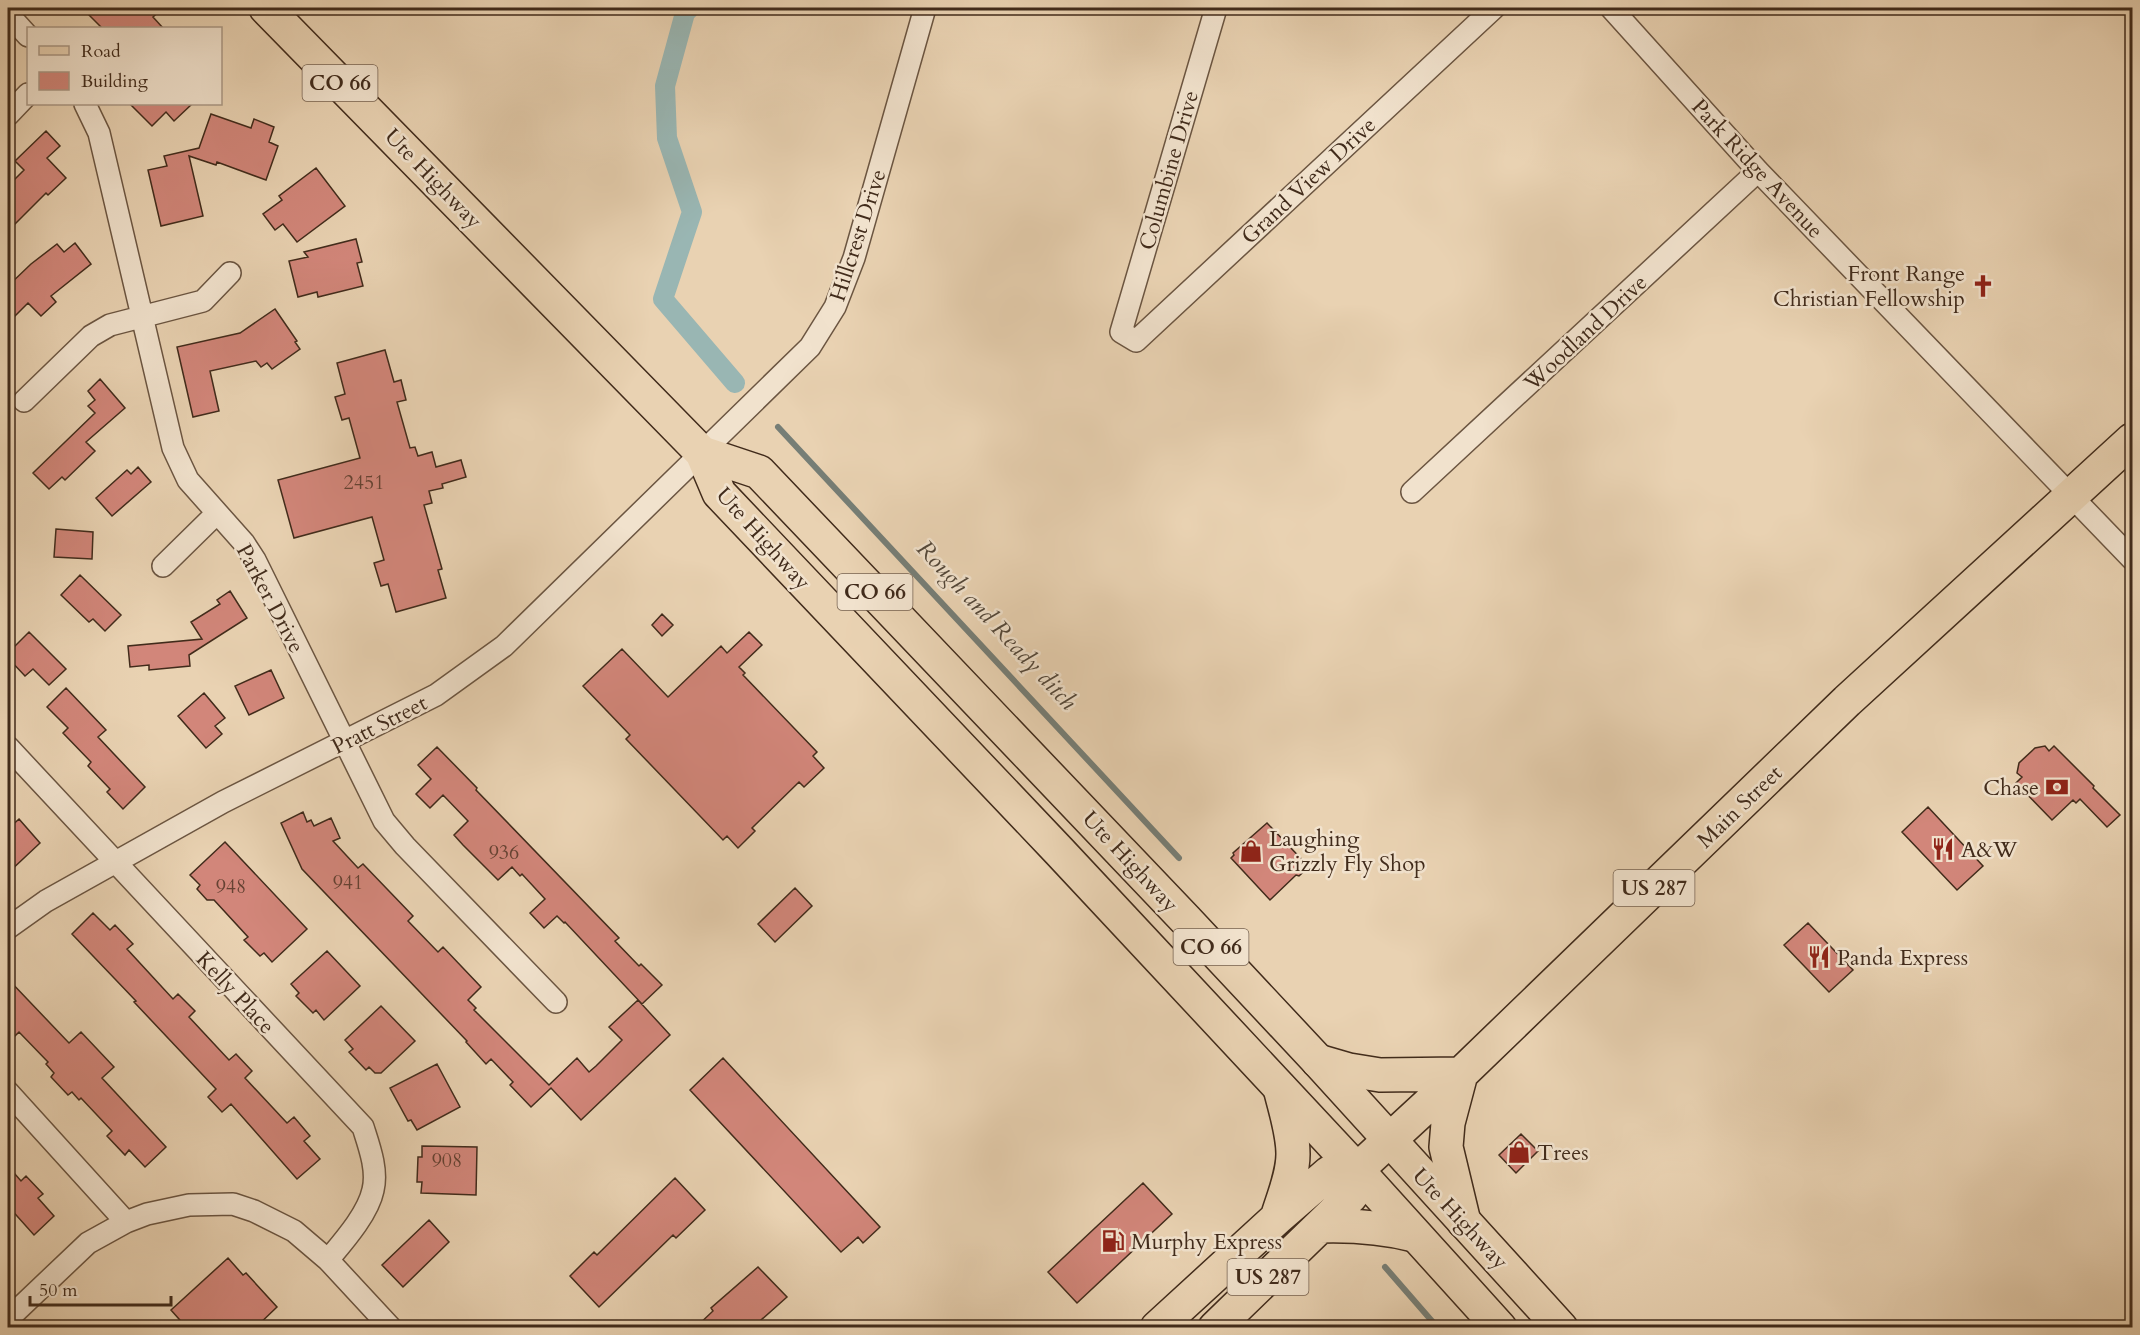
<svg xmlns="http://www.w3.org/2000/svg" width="2140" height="1335" font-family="Cardo,serif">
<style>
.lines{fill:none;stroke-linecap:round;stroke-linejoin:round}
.stream{stroke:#767e76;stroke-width:6}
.canal{stroke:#99b6b3;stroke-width:20}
.building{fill:#d2867a;stroke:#412b1b;stroke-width:1.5}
.street-casing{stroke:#6b5541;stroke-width:24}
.primary-casing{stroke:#412b1b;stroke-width:36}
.highway-casing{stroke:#412b1b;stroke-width:36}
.street{stroke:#f1e2cd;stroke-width:21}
.primary{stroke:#e9d2b2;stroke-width:33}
.highway{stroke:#e9d2b2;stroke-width:33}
.labels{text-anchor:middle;stroke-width:5;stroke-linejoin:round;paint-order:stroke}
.number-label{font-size:20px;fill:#654233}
.shield{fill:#f1e2cd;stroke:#766250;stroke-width:1.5}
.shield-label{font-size:21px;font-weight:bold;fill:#412b1b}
.street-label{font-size:22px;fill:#412b1b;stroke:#f1e2cd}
.poi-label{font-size:22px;fill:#412b1b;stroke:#f1e2cd;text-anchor:start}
.water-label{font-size:24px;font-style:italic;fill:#534739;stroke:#f1e2cd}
</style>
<rect width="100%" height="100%" fill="#e9d2b2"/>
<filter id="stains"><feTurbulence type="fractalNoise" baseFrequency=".00333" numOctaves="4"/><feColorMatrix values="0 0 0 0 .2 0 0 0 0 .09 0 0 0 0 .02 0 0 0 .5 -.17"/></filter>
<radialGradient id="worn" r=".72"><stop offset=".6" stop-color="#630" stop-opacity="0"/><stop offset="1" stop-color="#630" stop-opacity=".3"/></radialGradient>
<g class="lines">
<!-- stream -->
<path class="stream" d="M778 427 1179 858
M1385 1267 1438 1328"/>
<!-- canal -->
<path class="canal" d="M690 8 685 13 665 86 667 138 692 212 663 299 735 383"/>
</g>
<!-- building -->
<path class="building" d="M82 8H163L153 17 163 28H102Z
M130 104H192L174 121 166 112 152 126Z
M211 114 251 128 254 119 274 127 269 142 278 146 266 180 217 162 216 165 189 156 203 216 161 226 148 170 167 166 164 156 199 148Z
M46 131 60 146 47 158 66 178 48 195 46 193 8 231V186L24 170 15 161Z
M316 168 345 206 297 242 283 224 275 230 263 214 282 200 279 196Z
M356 239 362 262 357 263 363 286 318 297 317 292 298 297 289 261 308 257 304 252Z
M75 243 91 264 51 296 56 302 41 316 28 303 8 323V286L31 264 57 244 64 252Z
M275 309 297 341 295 342 300 349 272 369 267 363 261 367 256 361 210 371 219 411 193 417 177 347 240 333Z
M385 350 394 382 401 380 406 400 397 402 410 448 415 447 418 456 432 452 436 467 461 460 466 477 442 484 443 488 429 491 432 503 424 505 442 569 438 570 446 598 396 612 388 584 381 586 374 563 384 560 372 517 294 538 278 480 360 458 349 418 342 420 335 397 345 394 337 363Z
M100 379 125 408 86 442 95 451 65 480 62 477 49 489 33 473 95 413 88 406 95 400 88 391Z
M138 467 151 482 112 516 96 498 127 470 131 474Z
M56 529 93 532 92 559 54 557Z
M80 575 121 615 105 631 93 619 89 622 61 595Z
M230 591 247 618 189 655 190 666 149 670V665L130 667 128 646 202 639 191 622 220 604 217 600Z
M662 614 673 625 662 636 652 625Z
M29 632 66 669 49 685 33 669 25 676 8 658V653Z
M749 632 762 645 739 667 745 673 743 675 817 752 813 756 824 768 804 787 799 782 752 828 755 831 738 848 727 836 723 840 626 739 630 735 583 686 622 649 668 697 721 646 727 653Z
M271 670 284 698 249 715 235 686Z
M66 688 106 730 98 737 145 787 123 809 107 792 110 789 88 766 91 762 63 733 68 728 47 707Z
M204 693 225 718 215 726 222 734 206 748 178 716Z
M2045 746 2049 751 2054 746 2094 786 2093 788 2120 815 2107 827 2080 799 2076 803 2073 800 2052 820 2016 783 2022 777 2017 773 2019 763 2035 748Z
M437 747 477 788 476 790 619 938 615 941 639 966 641 964 662 985 642 1004 565 922 564 923 557 916 544 928 530 913 545 899 522 874 520 876 512 867 498 880 463 845 454 835 468 821 443 795 430 808 416 794 431 779 418 765Z
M1928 807 1983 866 1957 890 1902 832Z
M303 812 307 822 311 820 314 826 331 818 340 838 333 841 358 868 363 864 413 916 408 921 438 952 443 947 481 987 468 1000 476 1008 474 1010 549 1085 577 1058 589 1072 596 1066 622 1040 609 1027 638 1000 670 1035 581 1120 551 1088 531 1107 510 1085 513 1082 491 1059 486 1064 466 1042 467 1041 302 869 281 823Z
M19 819 40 843 8 873V829Z
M1267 823 1309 867 1299 876 1296 875 1270 900 1231 858 1234 855 1233 853Z
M225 842 307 929 272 962 264 953 260 956 244 940 248 937 214 900H207L197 889 200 885 190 875Z
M795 888 812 906 775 942 758 924Z
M93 913 110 930 115 925 133 944 127 949 173 999 178 994 195 1011 189 1017 229 1060 236 1054 252 1071 245 1078 287 1123 294 1117 310 1136 304 1141 320 1159 297 1179 231 1104 222 1112 208 1097 216 1089 134 1002 136 1001 72 934Z
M1808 923 1853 970 1829 992 1784 945Z
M327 951 360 986 324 1020 316 1010 313 1013 296 996 299 993 291 984Z
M8 979 69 1043 81 1032 114 1067 102 1078 166 1147 145 1167 129 1150 125 1155 107 1136 112 1131 81 1098 79 1100 72 1092 68 1095 51 1077 54 1073 46 1064 48 1062 19 1032 15 1036 8 1029Z
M381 1006 415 1041 381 1073H375L369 1067 366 1070 349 1052 353 1049 345 1040Z
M723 1058 880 1227 863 1243 858 1237 841 1252 690 1090Z
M437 1064 460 1107 417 1130 411 1120 408 1121 390 1088Z
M1521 1134 1538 1151 1516 1173 1499 1155Z
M422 1146 477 1147 476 1195 421 1193 422 1182H417L418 1157H422Z
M8 1166 21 1181 26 1176 43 1194 38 1198 54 1216 34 1235 8 1206Z
M675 1178 705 1210 676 1238 673 1235 599 1307 570 1276 594 1252 597 1255Z
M1143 1183 1172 1214 1077 1303 1048 1272Z
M429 1220 449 1242 403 1287 382 1265Z
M228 1258 243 1275 246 1273 277 1307 255 1328H187L171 1310Z
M758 1267 787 1297 752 1328H695L713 1311 711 1308Z"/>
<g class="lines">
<!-- street casing -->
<g class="street-casing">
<path id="street" d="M1216 8 1121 332 1136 341 1494 8
M1611 8 1758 171 2132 559
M8 14 28 36
M85 104 99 133 173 448 188 480 244 543 255 560 384 821 405 846 556 1002
M8 115 28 94
M24 401 91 336 110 325 203 301 230 273
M1412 492 1758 171
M163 566 217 513
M8 747 363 1127C369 1146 378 1170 373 1190 368 1214 343 1242 328 1260
M8 928 46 901 223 802 436 695 504 646 810 347 835 307 854 258 925 8
M8 1092 126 1222
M8 1319 88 1243 126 1222 147 1214 189 1205 233 1204 254 1211 294 1231 328 1260 391 1328"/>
</g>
<!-- primary casing -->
<g class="primary-casing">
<path id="primary" d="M266 8 702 453 719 493 1059 851 1357 1170 1500 1328
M702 453 759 472 1186 920 1318 1061 1561 1328"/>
</g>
<!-- highway casing -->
<g class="highway-casing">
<path id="highway" d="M1318 1061 1349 1070 1380 1075 1461 1074
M1461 1074 1448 1123 1446 1147 1464 1222
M1277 1218C1283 1198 1293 1175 1293 1154 1293 1132 1285 1109 1280 1088
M1320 1226C1353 1225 1382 1227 1414 1235
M1157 1328 1277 1218 1329 1173 1357 1170
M1215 1328 1351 1196 1357 1170 1461 1074 1847 701 2132 440"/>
</g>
<!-- street -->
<use href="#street" class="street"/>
<!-- primary -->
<use href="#primary" class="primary"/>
<!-- highway -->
<use href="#highway" class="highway"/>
</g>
<!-- icons -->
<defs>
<g id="church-bare" transform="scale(1.8)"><path d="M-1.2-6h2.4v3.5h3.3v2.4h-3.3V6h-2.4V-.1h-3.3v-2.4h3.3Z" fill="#8f2418" stroke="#f1e2cd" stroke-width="2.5" paint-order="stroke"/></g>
<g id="bank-bare" transform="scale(1.8)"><path d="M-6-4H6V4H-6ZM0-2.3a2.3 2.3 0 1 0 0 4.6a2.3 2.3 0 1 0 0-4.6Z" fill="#8f2418" stroke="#f1e2cd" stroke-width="2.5" paint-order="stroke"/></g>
<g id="restaurant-bare" transform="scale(1.8)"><path d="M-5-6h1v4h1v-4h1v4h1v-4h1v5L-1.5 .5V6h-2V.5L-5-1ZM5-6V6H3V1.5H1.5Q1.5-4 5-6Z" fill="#8f2418" stroke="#f1e2cd" stroke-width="2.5" paint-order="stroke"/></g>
<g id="shop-bare" transform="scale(1.8)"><path d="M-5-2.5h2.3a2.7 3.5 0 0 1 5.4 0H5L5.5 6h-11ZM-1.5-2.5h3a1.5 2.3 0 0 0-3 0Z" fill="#8f2418" stroke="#f1e2cd" stroke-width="2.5" paint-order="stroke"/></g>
<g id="fuel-bare" transform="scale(1.8)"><path d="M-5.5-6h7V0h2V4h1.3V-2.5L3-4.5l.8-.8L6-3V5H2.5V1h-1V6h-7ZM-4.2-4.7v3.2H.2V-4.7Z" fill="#8f2418" stroke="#f1e2cd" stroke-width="2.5" paint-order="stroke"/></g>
</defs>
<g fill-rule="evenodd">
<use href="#church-bare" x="1983" y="286"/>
<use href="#bank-bare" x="2057" y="787"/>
<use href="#restaurant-bare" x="1943" y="849"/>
<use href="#shop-bare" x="1251" y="851"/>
<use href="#restaurant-bare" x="1819" y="957"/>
<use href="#shop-bare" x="1519" y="1152"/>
<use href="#fuel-bare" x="1113" y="1241"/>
</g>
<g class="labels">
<!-- number labels -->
<g class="number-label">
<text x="364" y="489">2451</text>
<text x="504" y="859">936</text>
<text x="348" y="889">941</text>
<text x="231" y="893">948</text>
<text x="447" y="1167">908</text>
</g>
<!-- shield labels -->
<g class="shield">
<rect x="302.5" y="65" width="75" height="36" rx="4.5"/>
<rect x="837.5" y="574" width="75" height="36" rx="4.5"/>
<rect x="1613.5" y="870" width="81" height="36" rx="4.5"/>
<rect x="1173.5" y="929" width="75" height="36" rx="4.5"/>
<rect x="1227.5" y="1259" width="81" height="36" rx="4.5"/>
</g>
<g class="shield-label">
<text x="340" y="90">CO 66</text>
<text x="875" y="599">CO 66</text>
<text x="1654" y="895">US 287</text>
<text x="1211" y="954">CO 66</text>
<text x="1268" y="1284">US 287</text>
</g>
<!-- street labels -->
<g class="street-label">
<text transform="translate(1758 168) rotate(47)" y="8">Park Ridge Avenue</text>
<text transform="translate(1168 170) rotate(-74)" y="8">Columbine Drive</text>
<text transform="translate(434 178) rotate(46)" y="8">Ute Highway</text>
<text transform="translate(1308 180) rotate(-43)" y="8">Grand View Drive</text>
<text transform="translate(857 235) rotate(-72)" y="8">Hillcrest Drive</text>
<text transform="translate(1585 332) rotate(-43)" y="8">Woodland Drive</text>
<text transform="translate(764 538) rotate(48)" y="8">Ute Highway</text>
<text transform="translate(271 598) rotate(62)" y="8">Parker Drive</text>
<text transform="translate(379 724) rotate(-27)" y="8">Pratt Street</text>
<text transform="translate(1739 806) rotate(-44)" y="8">Main Street</text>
<text transform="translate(1131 861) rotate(47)" y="8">Ute Highway</text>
<text transform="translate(236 992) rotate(47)" y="8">Kelly Place</text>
<text transform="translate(1461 1218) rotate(47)" y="8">Ute Highway</text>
</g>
<!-- poi labels -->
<g class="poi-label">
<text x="1965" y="281" text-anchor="end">Front Range<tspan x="1965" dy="25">Christian Fellowship</tspan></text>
<text x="2039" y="795" text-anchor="end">Chase</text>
<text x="1269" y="846">Laughing<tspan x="1269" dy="25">Grizzly Fly Shop</tspan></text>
<text x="1961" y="857">A&amp;W</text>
<text x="1837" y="965">Panda Express</text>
<text x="1537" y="1160">Trees</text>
<text x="1131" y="1249">Murphy Express</text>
</g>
<!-- water labels -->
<g class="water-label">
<text transform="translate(997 625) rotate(47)" y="8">Rough and Ready ditch</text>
</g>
</g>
<!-- margin -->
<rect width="2140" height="1335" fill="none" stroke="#e9d2b2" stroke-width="30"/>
<rect x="9" y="9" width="2122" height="1317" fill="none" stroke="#412b1b" stroke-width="3"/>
<rect x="15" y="15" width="2110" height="1305" fill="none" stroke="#412b1b" stroke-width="1.5"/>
<!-- legend -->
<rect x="27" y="27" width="195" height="78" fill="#f1e2cd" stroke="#ab9986" stroke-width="1.5"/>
<rect x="39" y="46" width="30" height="9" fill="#e9d2b2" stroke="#ab9986" stroke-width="1.5"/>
<text x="81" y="57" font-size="18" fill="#412b1b">Road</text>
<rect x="39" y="72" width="30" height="18" fill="#d2867a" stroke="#ab9986" stroke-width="1.5"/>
<text x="81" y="87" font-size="18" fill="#412b1b">Building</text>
<!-- scale -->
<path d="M30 1296v9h141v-9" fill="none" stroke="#412b1b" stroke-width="3"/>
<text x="39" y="1296" font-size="18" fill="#412b1b" stroke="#f1e2cd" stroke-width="4.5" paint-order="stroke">50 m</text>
<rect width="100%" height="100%" filter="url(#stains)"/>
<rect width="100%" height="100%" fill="url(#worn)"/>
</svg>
